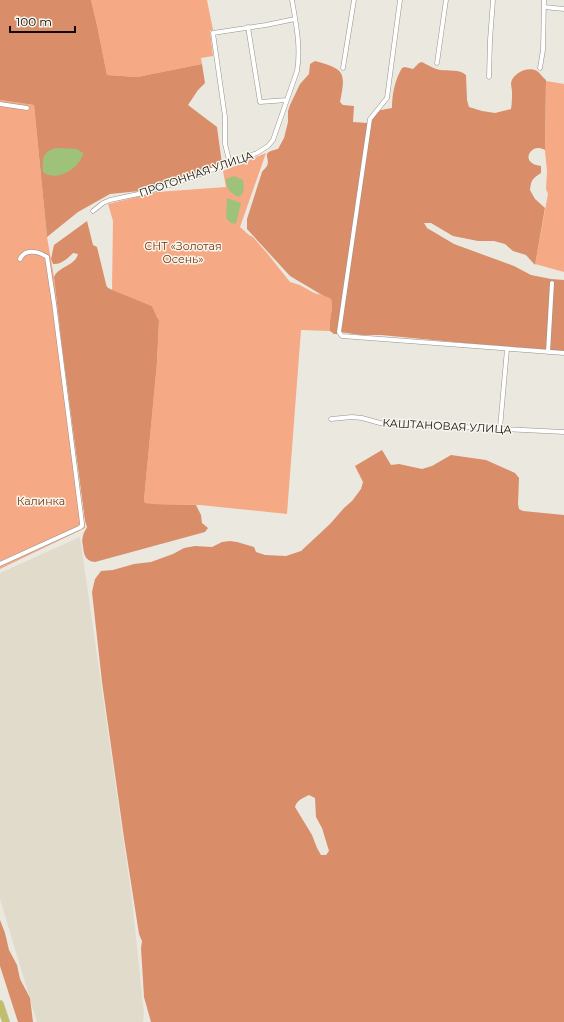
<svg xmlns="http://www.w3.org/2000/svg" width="564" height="1022" font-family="Montserrat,sans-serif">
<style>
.built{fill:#e1dbcc}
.green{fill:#f6a985}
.forest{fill:#d98d69;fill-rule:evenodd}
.water{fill:#9ec27a}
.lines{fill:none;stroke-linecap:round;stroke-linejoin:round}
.minor-casing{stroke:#95928b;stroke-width:5}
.trunk-casing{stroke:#c5c5c4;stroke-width:8}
.minor{stroke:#fff;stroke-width:4}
.trunk{stroke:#bfbf6a;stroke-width:7}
.labels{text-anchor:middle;stroke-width:3;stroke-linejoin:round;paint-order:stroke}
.street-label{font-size:11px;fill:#0e0d0b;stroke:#f8f5ed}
.park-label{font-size:11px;fill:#773208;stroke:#f8f5ed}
</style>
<rect width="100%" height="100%" fill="#ebe8e0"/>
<!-- built -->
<path class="built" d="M80 537 132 900 144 1014 143 1022H37L0 899V573Z"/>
<!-- green -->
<path class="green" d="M91 0H207L213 30 210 31 213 56 201 58 202 64 137 77 107 75 97 25Z
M546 81 564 84V272L535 264 548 194 546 189 547 171 545 151Z
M0 100 34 105 47 237 54 277 62 347 68 392 85 528 0 569Z
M266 153 240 227 249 235 253 237 267 253 290 282 300 285 314 293 322 295 331 299C334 310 328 320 330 331L301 330 287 514 200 505 148 504 145 503 144 500 157 363 159 320 157 317 152 306 112 290 113 221 108 204 157 192 226 187 223 171Z"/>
<!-- forest -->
<path class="forest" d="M0 0H91L97 25 107 75 137 77 202 64 205 83 198 90 188 105 217 127 222 164 193 175 140 191 110 194 78 212 47 237 34 105 0 100Z
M315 61C345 69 346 72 340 102L343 105 354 106 353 122 368 123 337 334H334L330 331C328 320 334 310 331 299L322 295 290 276 247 229V219L262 172C263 170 266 168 267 166 271 157 259 153 278 149L284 138 288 122V111L290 105 300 84 309 74 310 64Z
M422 62C428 65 434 69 440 70 449 71 459 69 466 75L467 100 469 107 482 111 495 113 511 109C512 103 512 98 512 93 512 89 511 86 511 83 513 73 528 66 537 71 540 73 543 78 546 80L545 150C543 149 541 148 539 148 531 147 524 158 532 163 534 165 538 165 541 166V173C532 179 531 180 530 190L535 199 545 208 535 265 526 255 513 251 505 244 494 241H478L453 236 431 223H424L427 228 454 244 514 266 531 275 551 279 564 280V351L464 343 381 335H361L340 332 371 120C374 116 377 111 381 110 385 109 388 109 392 108 392 94 395 80 402 68L405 67 413 69 419 63Z
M87 221 93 245 97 247 106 284 107 287 110 289 152 306 157 317 159 320 157 363 144 500 145 503 152 504 196 505 201 515 202 523 208 528 205 532 95 562C85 561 84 555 83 546 82 542 82 539 83 536 83 533 86 530 87 527L85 521 68 392 62 347 54 277C59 266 75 266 78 254L73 253C68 258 61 265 53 264L51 259 54 245Z
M382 450 391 465 399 464 422 469 432 466 451 455 486 460 515 473 519 478 518 504 519 509 523 511 564 515V1022H151L144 997 141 948 142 941 139 934 124 838 102 682 92 592 95 579 101 571 113 570 134 564 151 562 173 554 184 548 195 546 212 547 222 542 230 541 237 542 254 547 256 552 265 555 286 556 301 551 330 524 344 508 352 501 361 489 363 482 355 466ZM309 795 315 798 316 817 322 828 329 851 326 855H321L317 848 312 835 295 807C297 800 303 798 309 795Z
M0 920 5 933 9 950 17 965 20 979 30 998 33 1022H18L0 966Z"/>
<!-- water -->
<path class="water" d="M55 148 77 149 83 153C81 168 56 183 43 172 43 158 41 154 55 148Z
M234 176 243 180C244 185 245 194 239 197 232 195 225 188 226 179Z
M227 198 241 203 236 224 231 223 226 218Z"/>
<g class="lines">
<!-- minor casing -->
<g class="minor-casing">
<path id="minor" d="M400 0 387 98 370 119 339 332 342 336 564 353
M544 7 564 9
M248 27 260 102 287 100
M437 63 446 0
M343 68 354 0
M540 68 543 50 544 0
M489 77 490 40 493 0
M0 104 27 108
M230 164 225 144V117L213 33 266 25 295 19
M93 211 103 203 110 200 143 193 179 182 257 153 268 146 273 140 297 71C301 48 296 23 292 0
M548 352 552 283
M331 419 352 417 362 418 380 423 564 432
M500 428 507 349
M0 564 79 528 82 526V523L54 303 47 257C42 253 30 249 24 254 22 255 21 257 20 259"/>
</g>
<!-- trunk casing -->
<g class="trunk-casing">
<path id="trunk" d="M0 1004 6 1022"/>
</g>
<!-- minor -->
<use href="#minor" class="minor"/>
<!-- trunk -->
<use href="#trunk" class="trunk"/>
</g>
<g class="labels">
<!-- street labels -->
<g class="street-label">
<text transform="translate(196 174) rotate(-19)" y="4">ПРОГОННАЯ УЛИЦА</text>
<text transform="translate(447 426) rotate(3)" y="4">КАШТАНОВАЯ УЛИЦА</text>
</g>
<!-- park labels -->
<g class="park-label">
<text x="183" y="250">СНТ «Золотая<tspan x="183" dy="13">Осень»</tspan></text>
<text x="41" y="505">Калинка</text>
</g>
</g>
<!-- scale -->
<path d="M10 26v6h65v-6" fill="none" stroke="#0e0d0b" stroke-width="2"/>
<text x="16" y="26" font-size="12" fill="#0e0d0b" stroke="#f8f5ed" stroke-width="3" paint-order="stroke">100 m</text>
</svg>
